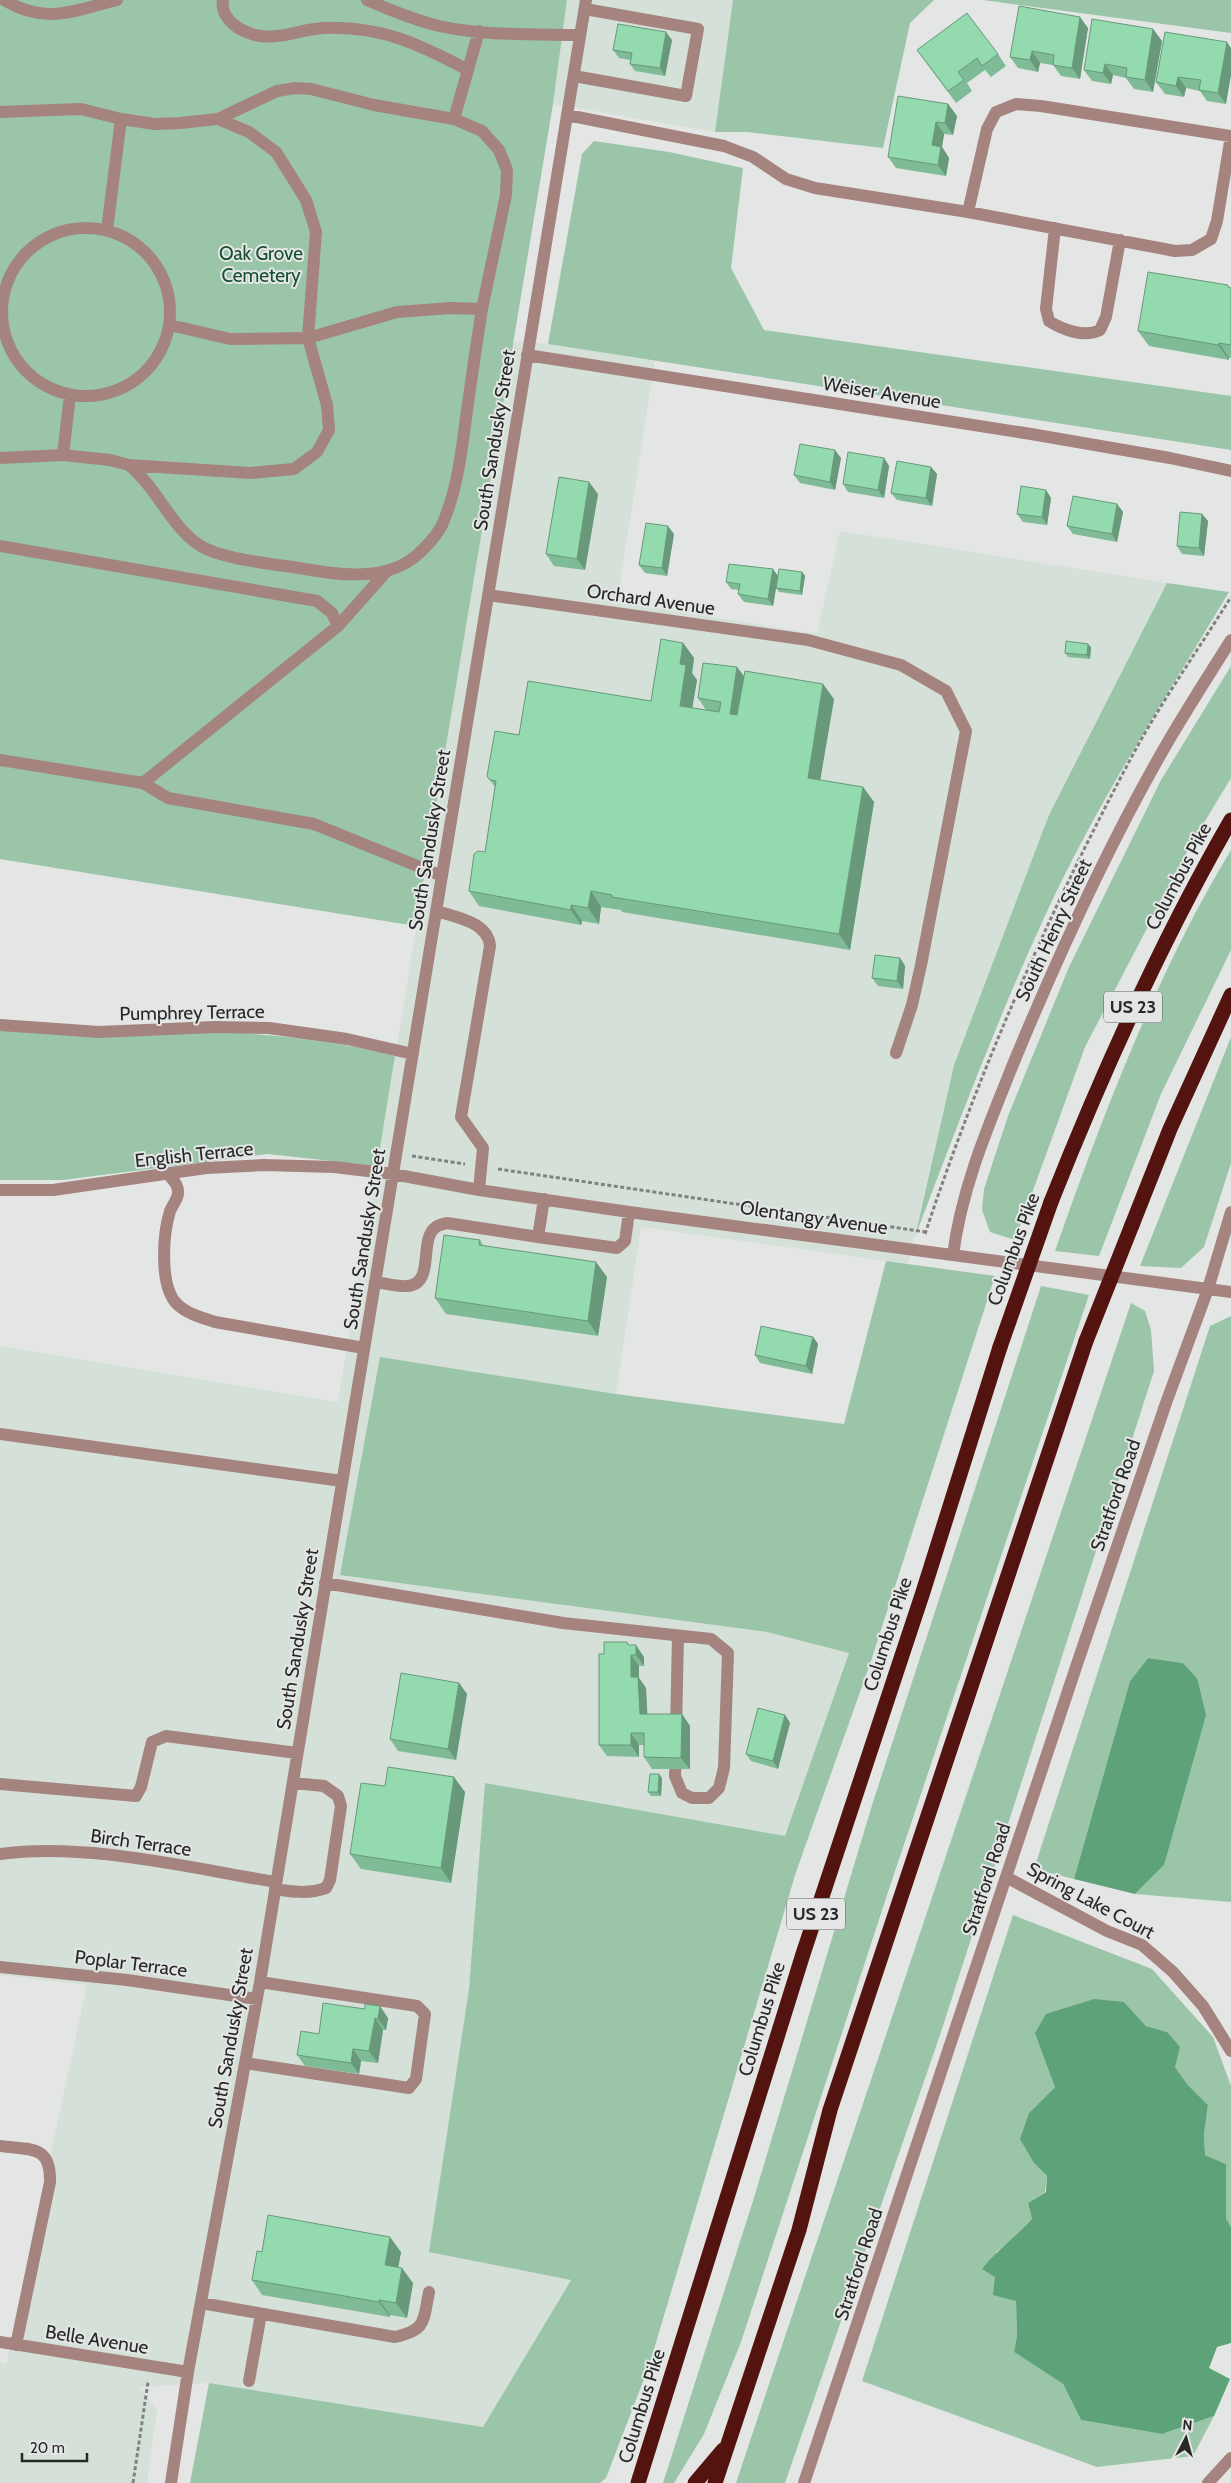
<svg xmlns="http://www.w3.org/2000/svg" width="1231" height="2483" font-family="Cabin,sans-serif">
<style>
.built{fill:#d5e0d8}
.green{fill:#9ac5a9}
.water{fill:#5da279}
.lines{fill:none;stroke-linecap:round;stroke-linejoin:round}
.path{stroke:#808280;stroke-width:3;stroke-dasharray:4 2.5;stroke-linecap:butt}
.minor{stroke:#a5837f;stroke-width:12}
.highway{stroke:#531410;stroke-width:15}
.highway-bridge{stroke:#531410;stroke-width:15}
.wall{fill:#7ebb96}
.shaded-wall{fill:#67997a}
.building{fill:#93daae;stroke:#67997a}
.labels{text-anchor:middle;stroke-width:4;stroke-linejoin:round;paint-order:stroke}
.shield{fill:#e3e6e4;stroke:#5f6160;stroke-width:1}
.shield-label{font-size:18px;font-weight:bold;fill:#272827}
.park-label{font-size:19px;fill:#174d30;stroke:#e3e6e4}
.street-label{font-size:19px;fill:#272827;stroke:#e3e6e4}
</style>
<rect width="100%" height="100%" fill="#e3e6e4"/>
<!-- built -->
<path class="built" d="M567 0H733L715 132 553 104Z
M513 341 548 344 655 361 617 602 817 634 840 531 1167 583 1049 816 954 1065 908 1264 641 1227 616 1394 380 1357 767 1632 849 1652 785 1837 485 1783 469 1989 430 2252 571 2279 483 2427 209 2383 139 2387 157 2410 147 2483H0V2362L6 2364 87 1985 0 1975V1346L338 1402Z"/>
<!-- green -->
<path class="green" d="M0 0H567L553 104 416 926 0 859Z
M733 0H934L910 23 883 148 747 132H715Z
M983 0H1231V33Z
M594 141 669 152 743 168 731 268 764 330 1231 396V450L548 344 582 154Z
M1167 583 1229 592C1165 699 1096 804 1044 918 996 1022 956 1129 915 1237L954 1065 1049 815Z
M1231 666V778L1190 846 1085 1047 1015 1240 990 1232 982 1210 984 1189 1008 1116 1069 967 1161 780Z
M1231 850V950L1161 1094 1099 1256 1055 1251C1102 1117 1157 972 1231 850Z
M0 1030C131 1031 267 1023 395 1056L377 1166 268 1154 63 1180H0Z
M1231 1037V1163L1204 1247 1181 1268 1140 1266Z
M886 1261 995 1276 870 1664 796 1872 649 2366 606 2478 600 2483H190L209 2383 483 2427 571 2280 429 2252 469 1989 485 1783 785 1836 849 1653 767 1632 340 1575 380 1357 616 1394 844 1424Z
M1041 1286 1089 1295 888 1892 741 2342 704 2434 674 2483H663L753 2201 873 1802Z
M1131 1303 1145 1311 1151 1330 1154 1371 941 2032 785 2483H736Z
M1231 1316V1902L1135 1894 1164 1865 1197 1678 1183 1663 1148 1658 1130 1681 1074 1879 1034 1869 1210 1326Z
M1013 1915 1152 1969 1213 2037 1231 2086V2227L1226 2218V2164L1205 2155 1204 2134 1208 2105 1187 2084 1175 2067 1167 2032 1146 2026 1124 2002 1055 2087 1029 2113 1034 2163 1047 2176 1045 2192 1028 2203 1032 2219 1014 2239 996 2252 995 2277 1016 2300 1017 2336 1014 2352 1063 2384 1081 2420 1162 2434 1214 2416 1193 2456 1097 2467 862 2381Z"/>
<!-- water -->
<path class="water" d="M1148 1658 1183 1663 1197 1678 1206 1715 1164 1865 1135 1894 1074 1879 1130 1681Z
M1094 1999 1124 2002 1146 2026 1167 2032 1180 2047 1175 2067 1187 2084 1208 2105 1204 2134 1205 2155 1226 2164V2218L1231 2227V2343L1217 2347 1209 2368 1230 2379 1214 2416 1162 2434 1081 2420 1063 2384 1014 2352 1017 2336 1016 2301 993 2295 995 2277 982 2269C997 2250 1016 2237 1032 2219L1028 2203 1046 2192 1047 2176 1034 2163 1020 2139 1029 2113 1055 2087 1035 2033 1046 2014Z"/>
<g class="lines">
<!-- path -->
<path class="path" d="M412 1156 465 1164
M498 1169 926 1232
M925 1234C979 1071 1049 912 1130 760 1159 705 1198 650 1231 597
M133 2483 148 2382"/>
<!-- minor -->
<path class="minor" d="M4 0C46 25 73 11 117 0
M223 0C220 16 235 28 249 33 273 43 299 29 324 28 382 26 419 44 468 70
M367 0C390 10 414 20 439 26 484 36 534 34 580 35
M574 76 686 96 698 29 585 9
M0 112 81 109 121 119 155 124 180 123 218 119 277 91 295 88 311 89 374 105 454 119 479 31
M567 115 724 146 753 157 786 179 815 188 968 212 1175 251 1192 250 1211 239 1217 221 1231 136
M454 119 482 131 499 150 507 170 506 195 482 309
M968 212 987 129 996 112 1016 104 1041 106 1230 136
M2 312a84 84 0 1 1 168 0a84 84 0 1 1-168 0Z
M1055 228 1046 309 1049 321C1063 330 1085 338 1100 330L1106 317 1120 240
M107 230 121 119
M170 325 230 339 308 338 316 232 306 200 276 152 249 132 218 119
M527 355 1031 434 1170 458 1231 471
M70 395 63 455 110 460 129 465 250 473 294 469 317 452 329 430 327 405 308 338 397 312 451 308 482 309C476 346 471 382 466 418 461 455 457 491 442 525 436 537 420 554 409 561 380 580 338 575 305 569 277 564 222 560 199 545 170 525 157 488 129 465
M0 458 63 455
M0 546 317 601 332 613 338 626 387 571
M488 595 808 640 901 665 946 691 966 731 921 965 912 1005 896 1053
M338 626 143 783 168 798 314 824 442 876
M0 760 143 783
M437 911C457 918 488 922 490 946L461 1117 483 1148 479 1190
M0 1025 99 1032 215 1027 269 1028 347 1039 413 1054
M168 1174C173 1180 179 1185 178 1194 177 1200 172 1206 170 1211 163 1234 159 1286 177 1304 187 1314 203 1318 215 1322L364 1348
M0 1190H53L206 1168 264 1165 334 1167 393 1174 479 1190 629 1212 1231 1292
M544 1199 538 1237 617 1248 625 1241 629 1212
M953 1255C962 1185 990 1122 1016 1057 1061 949 1110 841 1169 740 1189 706 1210 673 1231 640
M375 1282C385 1283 397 1287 407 1286 436 1284 418 1239 436 1227 438 1225 444 1224 447 1223L538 1237
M0 1434 342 1481
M325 1583 563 1623 711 1639 728 1653 724 1768 719 1788 709 1798H692L682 1793 675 1776 676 1752
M676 1730 678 1636
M0 1784 136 1796 141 1787 152 1742 166 1736 297 1753
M0 1854C86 1842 190 1868 276 1882
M1006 1877 1107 1931 1142 1945 1173 1972 1203 2006 1231 2051
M275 1889C293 1892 309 1894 326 1888L330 1880 341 1806 338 1796 324 1786 293 1783
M0 1967 127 1980 257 1999
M245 2063 409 2088 416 2079 425 2014 417 2006 260 1982
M0 2146C30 2150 51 2144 50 2182L16 2345
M201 2303 395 2337C427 2330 423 2321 429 2292
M0 2342 188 2372
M249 2381 261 2314
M171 2483 188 2372 260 1982 586 0
M804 2483 1076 1667 1166 1403 1208 1289 1231 1212
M1208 2483 1231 2458"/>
<!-- highway -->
<path class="highway" d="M1051 1202C1103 1071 1160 943 1231 820
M1132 1225 1170 1129 1231 995
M638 2483 803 1954 923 1592 1000 1347
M695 2483 723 2450
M715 2483 799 2230 830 2110 1086 1341"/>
<!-- highway-bridge -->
<path class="highway-bridge" d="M1086 1341 1132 1225
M1000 1347 1051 1202"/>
</g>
<!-- wall -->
<path class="wall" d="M1088 28 1080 79 1061 76 1053 65 1040 63 1038 72 1018 68 1010 57Z
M1153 29 1162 41 1153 92 1134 89 1126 78 1113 75 1111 84 1092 81 1084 70Z
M672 40 665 76 635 71 630 64V60L619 58 613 50Z
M1227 42 1226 104 1207 101 1200 91 1186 88 1184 97 1165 94 1156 82Z
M917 50 998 54 1006 66 991 77 985 70 967 83 972 91 956 103Z
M948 104 957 116 953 135 944 134 942 147 949 158 946 176 896 168 888 157Z
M1230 288H1231V358H1229V360L1149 346 1138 331Z
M841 458 835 490 800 483 794 475Z
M884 458 889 466 884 498 848 492 843 484Z
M931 467 937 474 932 506 897 500 891 493Z
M1046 490 1051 498 1047 525 1023 522 1017 514Z
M598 494 585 570 554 566 546 554Z
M1117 504 1123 512 1117 542 1073 534 1067 526Z
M1202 514 1208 521 1204 556 1182 554 1177 546Z
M674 534 667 576 645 573 639 565Z
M802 572 805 576 802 595 779 592 776 588 773 606 744 602 738 594 739 590 731 589 726 582 778 576Z
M683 643 694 658 692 673 697 680 692 708 706 710 698 698 737 667 744 676 834 699 820 780 863 787 874 802 850 950 622 912 621 910 601 907 599 924 582 921 581 925 479 906 469 891 485 852 495 787 487 776 519 735 651 701Z
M1091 647 1090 659 1068 657 1065 653Z
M900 958 905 966 903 989 878 986 872 978Z
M480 1240 483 1245 607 1277 598 1336 446 1314 435 1298Z
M813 1337 818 1344 812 1374 760 1363 755 1355Z
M627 1642 629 1645 644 1657V1666H639V1678L646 1688 647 1714H682L690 1726V1769H652L644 1757V1745H639V1757L607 1756 599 1745 604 1654Z
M459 1683 467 1694 456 1760 398 1751 390 1739Z
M785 1715 790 1723 778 1769 751 1761 746 1754Z
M662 1778 661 1796H651L648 1792Z
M385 1786 465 1792 451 1883 361 1869 350 1854Z
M323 2003 388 2018 386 2030H383L378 2063 361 2061 359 2074 305 2066 297 2055 319 2034Z
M262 2252H401L398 2267 413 2283 407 2318 390 2315V2317L262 2295 252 2280Z"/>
<!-- shaded-wall -->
<path class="shaded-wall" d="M1080 17 1088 28 1080 79 1072 68Z
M1153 29 1162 41 1153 92 1145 80Z
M666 32 672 40 665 76 660 68Z
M1227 42 1231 48V75L1226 104 1218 93Z
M1032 51 1040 63 1038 72 1030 60Z
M1105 64 1113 75 1111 84 1103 73Z
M1178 77 1186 88 1184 97 1176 86Z
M948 104 957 116 953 135 945 123Z
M936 122 944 134 942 147 949 158 946 176 938 165 932 145Z
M1219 343 1229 358V360L1218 345Z
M835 450 841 458 835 490 830 482Z
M884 458 889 466 884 498 878 490Z
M931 467 937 474 932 506 926 498Z
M589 482 598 494 585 570 577 559Z
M1046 490 1051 498 1047 525 1042 517Z
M1117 504 1123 512 1117 542 1112 534Z
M1202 514 1208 521 1204 556 1199 548Z
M668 526 674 534 667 576 662 568Z
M773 569 778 576 773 606 768 599Z
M802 572 805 576 802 595 800 591Z
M683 643 694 658 692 673 697 680 690 721 680 706V664Z
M1088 644 1091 647 1090 659 1087 655Z
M737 667 748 682 740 729 730 714Z
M823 684 834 699 818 793 808 778Z
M863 787 874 802 850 950 839 934Z
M591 891 601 907 599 924 588 908Z
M571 905 582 921 581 925 571 910Z
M900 958 905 966 903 989 897 981Z
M596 1262 607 1277 598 1336 588 1321Z
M813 1337 818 1344 812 1374 806 1366Z
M636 1645 644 1657V1666L636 1655Z
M631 1655 639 1666V1678L646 1688 648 1726 640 1714 631 1677Z
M459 1683 467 1694 456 1760 448 1749Z
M682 1714 690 1726V1769L681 1758Z
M785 1715 790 1723 778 1769 773 1761Z
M631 1733 639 1745V1757L631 1745Z
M659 1774 662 1778 661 1796 658 1792Z
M454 1777 465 1792 451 1883 441 1868Z
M380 2006 388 2018 386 2030 378 2019Z
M375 2018 383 2030 378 2063 369 2051Z
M353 2049 361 2061 359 2074 351 2063Z
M390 2237 401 2252 396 2280 385 2265Z
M402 2268 413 2283 407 2318 396 2303Z
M379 2300 390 2315V2317L379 2302Z"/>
<!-- building -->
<path class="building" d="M1019 6 1080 17 1072 68 1053 65 1054 55 1032 51 1030 60 1010 57Z
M967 13 998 54 982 66 977 58 958 72 964 80 948 91 917 50Z
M1092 19 1153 29 1145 80 1126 77 1127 68 1105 64 1103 73 1084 70Z
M618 24 666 32 660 68 630 64 632 53 613 50Z
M1165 32 1227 42 1218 93 1199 90 1201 80 1178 77 1176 86 1156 82Z
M898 96 948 104 945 123 936 122 932 145 941 147 938 165 888 157Z
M1148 272 1228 285V287L1231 288V345L1219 343 1218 345 1138 331Z
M800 444 835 450 830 482 794 475Z
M848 452 884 458 878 490 843 484Z
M897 461 931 467 926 498 891 493Z
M559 477 589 482 577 559 546 554Z
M1021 486 1046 490 1042 517 1017 514Z
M1073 496 1117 504 1112 534 1067 526Z
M1180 512 1202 514 1199 548 1177 546Z
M646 523 668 526 662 568 639 565Z
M729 564 773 569 768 599 738 594 740 584 726 582Z
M779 569 802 572 800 591 776 588Z
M661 639 683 643 680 664 686 665 680 706 719 712 721 702 698 698 703 663 737 667 730 714 737 715 745 671 823 684 808 778 863 787 839 934 612 897V895L591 891 588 908 571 905V910L469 891 474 854 478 851 485 852 496 781 490 780 487 776 495 731 519 735 528 681 651 701Z
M1066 641 1088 644 1087 655 1065 653Z
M875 955 900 958 897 981 872 978Z
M444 1235 480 1240 479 1245 596 1262 588 1321 435 1298Z
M761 1326 813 1337 806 1366 755 1355Z
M604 1642H627L628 1645H636V1655H631V1677H638L640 1714H682L681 1758 644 1757V1733H631V1745H599V1654H604Z
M401 1673 459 1683 448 1749 390 1739Z
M758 1708 785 1715 773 1761 746 1754Z
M388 1767 454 1777 441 1868 350 1854 361 1783 385 1786Z
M650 1774H659L658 1792H648Z
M323 2003 365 2009V2004L380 2006 378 2019 375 2018 369 2051 353 2049 351 2063 297 2055 301 2031 319 2034Z
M268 2215 390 2237 385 2265 402 2268 396 2303 379 2300V2302L252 2280 257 2251 262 2252Z"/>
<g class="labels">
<!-- shield labels -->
<g class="shield">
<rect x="1104" y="991.5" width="58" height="31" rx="4"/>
<rect x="787" y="1898.5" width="58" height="31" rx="4"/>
</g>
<g class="shield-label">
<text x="1133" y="1013">US 23</text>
<text x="816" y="1920">US 23</text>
</g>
<!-- park labels -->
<g class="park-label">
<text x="261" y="260">Oak Grove<tspan x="261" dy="22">Cemetery</tspan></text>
</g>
<!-- street labels -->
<g class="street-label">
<text transform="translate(882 392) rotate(9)" y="7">Weiser Avenue</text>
<text transform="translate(494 440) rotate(-81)" y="7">South Sandusky Street</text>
<text transform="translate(651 599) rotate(8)" y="7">Orchard Avenue</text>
<text transform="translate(429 840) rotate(-81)" y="7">South Sandusky Street</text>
<text transform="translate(1178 876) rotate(-62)" y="7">Columbus Pike</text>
<text transform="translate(1053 930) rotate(-65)" y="7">South Henry Street</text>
<text transform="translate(192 1012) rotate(-1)" y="7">Pumphrey Terrace</text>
<text transform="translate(194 1154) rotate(-6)" y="7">English Terrace</text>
<text transform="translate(814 1217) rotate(8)" y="7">Olentangy Avenue</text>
<text transform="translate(364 1239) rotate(-81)" y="7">South Sandusky Street</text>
<text transform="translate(1013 1249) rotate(-70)" y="7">Columbus Pike</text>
<text transform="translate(1115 1495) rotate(-71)" y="7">Stratford Road</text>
<text transform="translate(887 1634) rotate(-72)" y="7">Columbus Pike</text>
<text transform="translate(297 1639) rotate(-81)" y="7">South Sandusky Street</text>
<text transform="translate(141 1842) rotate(8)" y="7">Birch Terrace</text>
<text transform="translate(986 1879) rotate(-72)" y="7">Stratford Road</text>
<text transform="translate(1091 1900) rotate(28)" y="7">Spring Lake Court</text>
<text transform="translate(131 1963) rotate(7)" y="7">Poplar Terrace</text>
<text transform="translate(761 2019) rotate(-73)" y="7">Columbus Pike</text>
<text transform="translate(230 2038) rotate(-80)" y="7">South Sandusky Street</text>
<text transform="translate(858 2264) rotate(-72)" y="7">Stratford Road</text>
<text transform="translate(97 2339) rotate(9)" y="7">Belle Avenue</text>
<text transform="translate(641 2406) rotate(-73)" y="7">Columbus Pike</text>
</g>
</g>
<!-- north arrow -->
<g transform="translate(1186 2438) rotate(6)" stroke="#e3e6e4" stroke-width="4" paint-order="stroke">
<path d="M0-4L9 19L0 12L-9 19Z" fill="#272827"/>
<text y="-8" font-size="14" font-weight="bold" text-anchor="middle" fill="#272827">N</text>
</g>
<!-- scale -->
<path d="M22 2453v8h65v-8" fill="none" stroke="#272827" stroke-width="2.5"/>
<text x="30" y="2453" font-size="15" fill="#272827" stroke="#e3e6e4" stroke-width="4" paint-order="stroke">20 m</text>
</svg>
